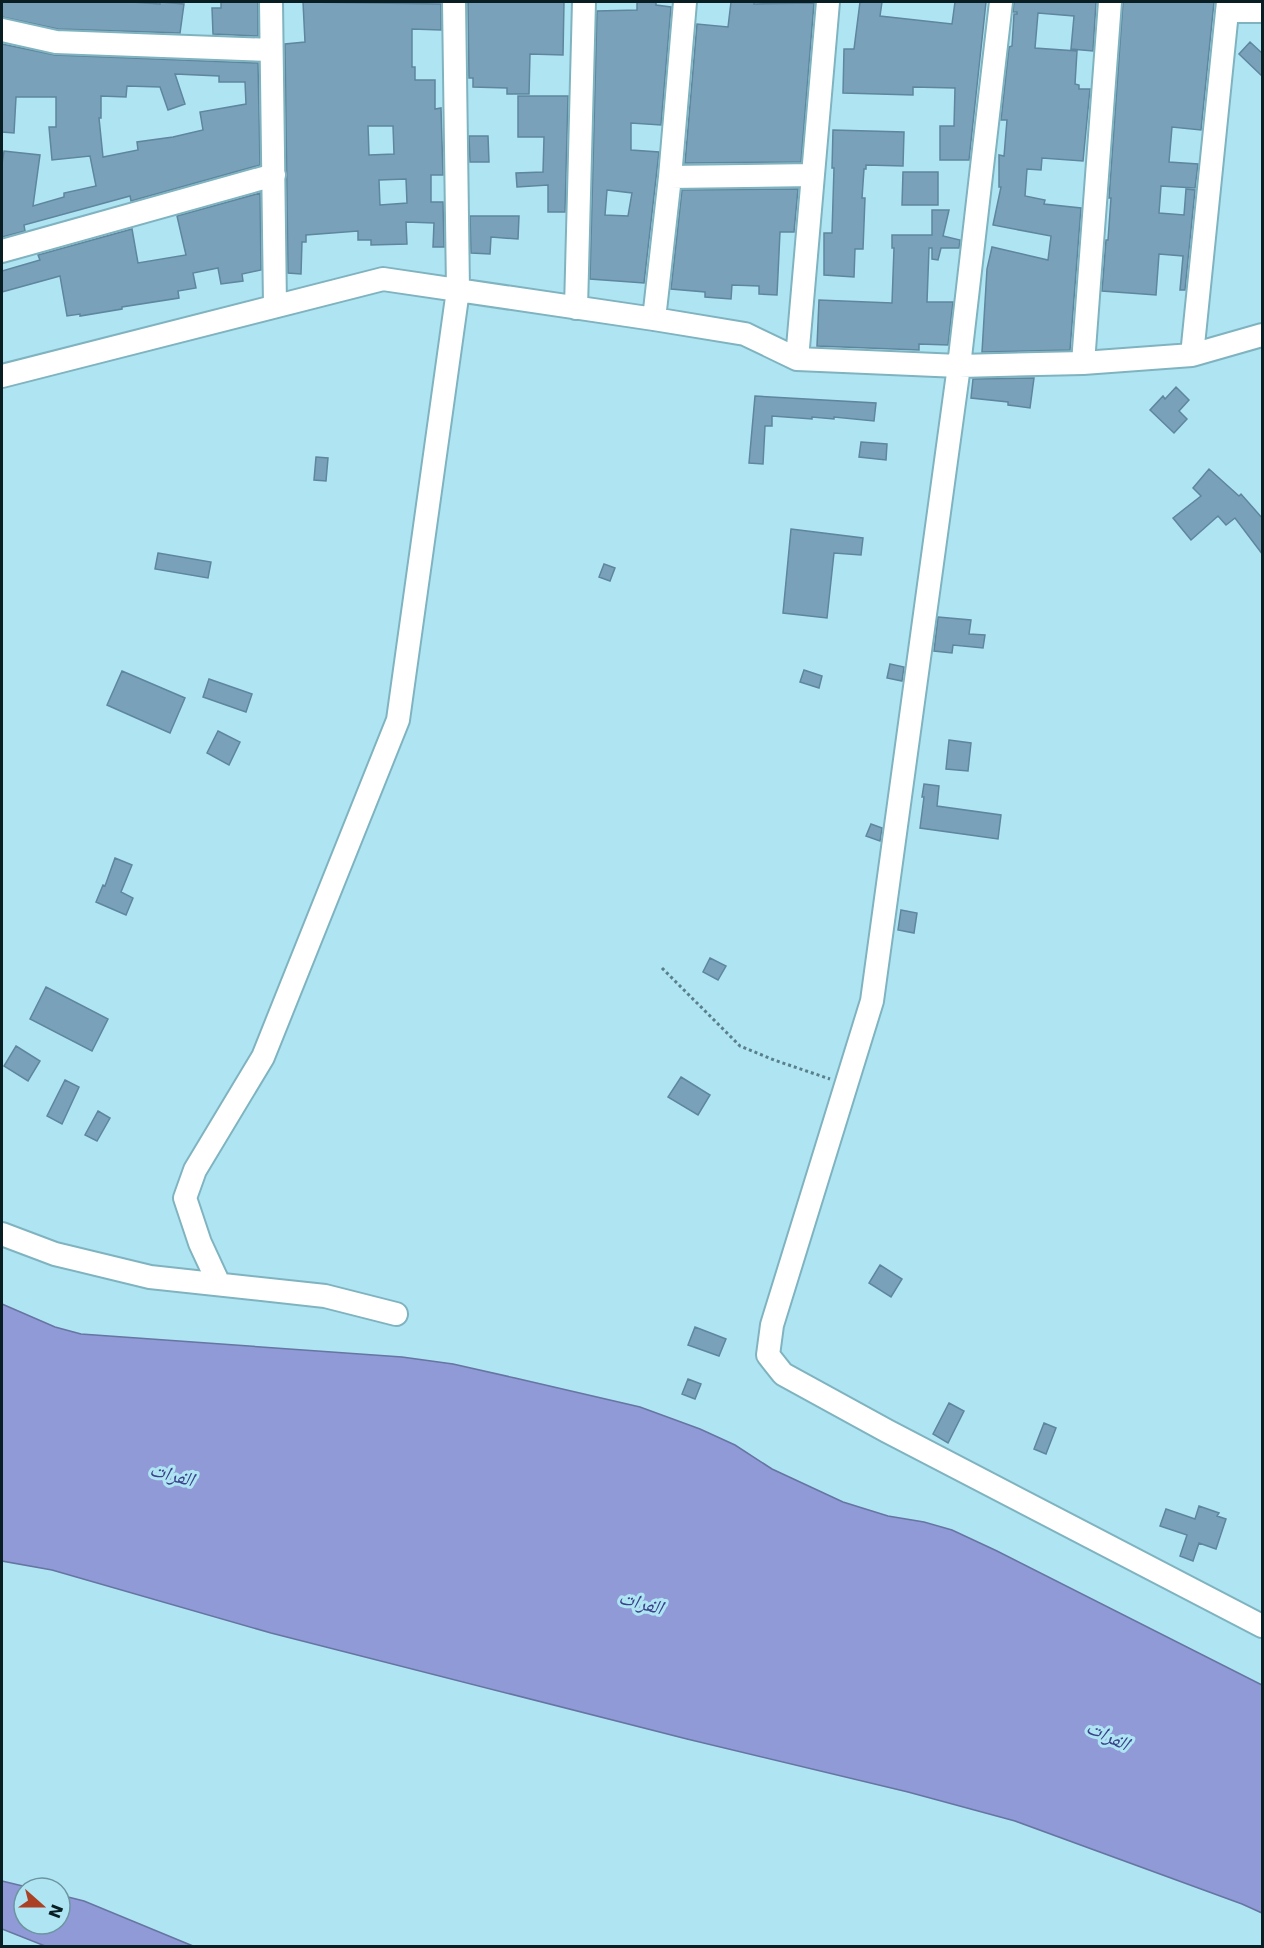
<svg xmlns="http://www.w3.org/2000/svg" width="1264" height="1948" font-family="'DejaVu Sans','Noto Naskh Arabic',sans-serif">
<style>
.water{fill:#8f9ad7;stroke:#6675a1;stroke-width:1.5}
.building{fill:#79a1ba;stroke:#5e869e;stroke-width:1.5;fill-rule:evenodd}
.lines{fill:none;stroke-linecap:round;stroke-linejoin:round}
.minor-casing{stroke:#7fb3c0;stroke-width:26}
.path{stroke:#597f88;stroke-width:3;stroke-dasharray:3 3;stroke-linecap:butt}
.minor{stroke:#fff;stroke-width:22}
.labels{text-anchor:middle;stroke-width:6;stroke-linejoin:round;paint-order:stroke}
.water-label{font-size:20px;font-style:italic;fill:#3a408a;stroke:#afe4f2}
</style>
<rect width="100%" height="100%" fill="#afe4f2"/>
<!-- water -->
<path class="water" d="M2 1304 55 1327 81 1334 402 1357 453 1364 515 1378 640 1407 700 1429 735 1445 772 1469 843 1502 888 1516 924 1522 952 1530 997 1551 1262 1685V1913L1242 1904 1015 1821 908 1792 687 1739 271 1633 52 1570 2 1561Z
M2 1881 31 1888H24V1924H60V1895L84 1901 193 1946H45L2 1929Z"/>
<!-- building -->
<path class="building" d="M2 2H131L160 4V2L184 4 180 33 58 29 2 17Z
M221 2H258V36L213 34 212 8H221Z
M303 2 441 4V30L412 29V67H415V80H435V109L441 108 443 175H431V202H443L444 247H433L434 223 406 222 407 244 371 245V240H358V231L306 235V242H302L301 274 288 273 285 44 305 42ZM368 126H393L394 154 369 155ZM406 179 407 203 380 205 379 180Z
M468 2H564L563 55 530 54 529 94H507V88L473 87V78H469Z
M637 2H656V5L671 7 661 125 631 123V150L659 152 644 283 590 279 597 11 637 10ZM607 190 632 193 628 216 605 215Z
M731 2H754V4L814 3 801 162 685 163 697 24 728 27Z
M860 2H882L880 16 952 24 955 2H986L969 160H940V126H954L955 88 913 87V95L843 93 844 49H854Z
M1014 2H1096L1093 51 1071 49 1074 16 1038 13 1035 48 1077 51 1075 84 1079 85V89H1090L1083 161 1042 158 1041 170 1027 169 1025 196 1045 200 1044 204 1081 208 1070 350 982 352 987 269 992 247 1048 260 1051 236 993 225 1001 187H999V155L1004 156 1007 120H1001L1009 47 1012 46 1014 14H1017V12H1013Z
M1123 2H1214L1201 130 1172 127 1169 162 1198 164 1195 188 1161 186 1159 213 1184 215 1186 189 1195 190 1185 290H1180L1183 256 1159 254 1156 295 1102 291 1106 240H1108L1111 198H1109Z
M1250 42 1263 54V77L1239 54Z
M2 44 55 55 258 63 260 165 131 201 130 196 24 225 25 231 2 237V164L4 151 40 155 33 206 64 197V193L96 186 90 156 52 160 49 127H56V97H16L14 133 2 132ZM175 74 219 76V82H245L246 104 200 112 203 130 173 137 137 142 138 150 103 157 99 118H101V96L126 97 127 86 160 87 168 110 185 104Z
M518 96H568L565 212H548V185L517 187 516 173 543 172 544 137H518Z
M833 130 904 132 903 166 866 165V169H864L862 198H865L863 249H855L854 277 824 275V233H832L834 168H832Z
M469 136H488L489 162H470Z
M903 172H938V205H902Z
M798 189 794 232H780L777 295 759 294V286L732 285 731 299 705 297V292L671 289 682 190Z
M260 193 261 270 242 274 243 281 221 284 218 268 193 273 196 288 178 291 179 298 122 307V309L80 316V314L67 316 60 276 2 292V271L40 260 38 255 132 229 138 263 186 255 177 216Z
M932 210H949L943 236 960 240 959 248H941L938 260 932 259V248H929L927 302H953L948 345 919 344V350L817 346 819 300 892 303 894 248H892V235H932Z
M470 216H519L518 239 491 237 490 254 471 253Z
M1034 378 1030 408 1008 405V402L971 398 973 379Z
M1176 387 1189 400 1179 411 1187 419 1174 433 1150 410 1163 396 1165 399Z
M755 396 876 403 874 421 834 417V419L812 417V419L772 416V426H765L763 464 749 463Z
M861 442 887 444 886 460 859 457Z
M316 457 328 458 326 481 314 480Z
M1209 469 1239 496 1241 494 1263 519V555L1235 518 1226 525 1218 516 1191 540 1173 518 1201 496 1193 488Z
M791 529 863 538 861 555 834 553 827 618 783 613Z
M158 553 211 562 208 578 155 569Z
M604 564 615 568 610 581 599 577Z
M938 617 971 620 969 634 985 635 983 648 953 645 952 653 934 651Z
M890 664 904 667 902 681 887 678Z
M804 670 822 676 819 688 800 682Z
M122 671 185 698 170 733 107 705Z
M209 679 252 694 246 712 203 697Z
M218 731 240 742 229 765 207 753Z
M949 740 971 743 968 771 946 769Z
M924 784 939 786 937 806 1001 815 998 839 920 828 924 797H922Z
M871 824 882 828 880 841 866 836Z
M115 858 132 865 121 892 133 898 126 915 96 902 103 885 105 886Z
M901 910 917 913 914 933 898 930Z
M710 958 726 966 718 980 703 972Z
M46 987 108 1019 92 1051 30 1019Z
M16 1046 40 1061 28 1081 4 1066Z
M681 1077 710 1095 698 1115 668 1097Z
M65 1080 79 1087 62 1124 47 1116Z
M98 1111 110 1118 97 1141 85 1135Z
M880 1265 902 1279 891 1297 869 1283Z
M695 1327 726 1339 719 1356 688 1345Z
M688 1379 701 1384 695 1399 682 1394Z
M949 1403 964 1411 948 1443 933 1434Z
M1044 1423 1056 1428 1046 1454 1034 1449Z
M1199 1506 1219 1513 1217 1516 1226 1519 1216 1549 1199 1543 1193 1561 1180 1556 1187 1535 1160 1526 1166 1509 1195 1519Z"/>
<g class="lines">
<!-- minor casing -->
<g class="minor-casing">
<path id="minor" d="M271 2 275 306
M1001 2 959 366 872 1001 772 1325 768 1355 783 1374 887 1431 1262 1626
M1227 11H1262
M2 30 56 42 271 50
M670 177 813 175
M2 251 274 175
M576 308 584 2
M654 319 670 177 685 2
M1192 355 1228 2
M797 359 828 2
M1083 363 1110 2
M2 376 383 279 654 319 745 334 797 359 959 366 1083 363 1192 355 1262 335
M2 1234 55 1254 150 1277 325 1296 396 1314
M219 1284 200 1243 185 1198 195 1170 263 1057 398 720 458 290 454 2"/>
</g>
<!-- path -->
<path class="path" d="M662 968 740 1046 774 1060 830 1079"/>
<!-- minor -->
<use href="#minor" class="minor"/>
</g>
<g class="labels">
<!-- water labels -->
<g class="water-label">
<text transform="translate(172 1474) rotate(15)" y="7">الفرات</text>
<text transform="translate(641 1602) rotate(15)" y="7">الفرات</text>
<text transform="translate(1108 1735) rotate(25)" y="7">الفرات</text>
</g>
</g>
<!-- border -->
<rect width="1264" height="1948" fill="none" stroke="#081e23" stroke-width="6"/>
<!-- north arrow -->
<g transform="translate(42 1906) rotate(111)"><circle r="28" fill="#afe4f2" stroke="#6c959f" stroke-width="1.5"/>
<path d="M0-4.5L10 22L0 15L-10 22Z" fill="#aa4125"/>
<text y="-9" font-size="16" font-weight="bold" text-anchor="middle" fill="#081e23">N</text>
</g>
</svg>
